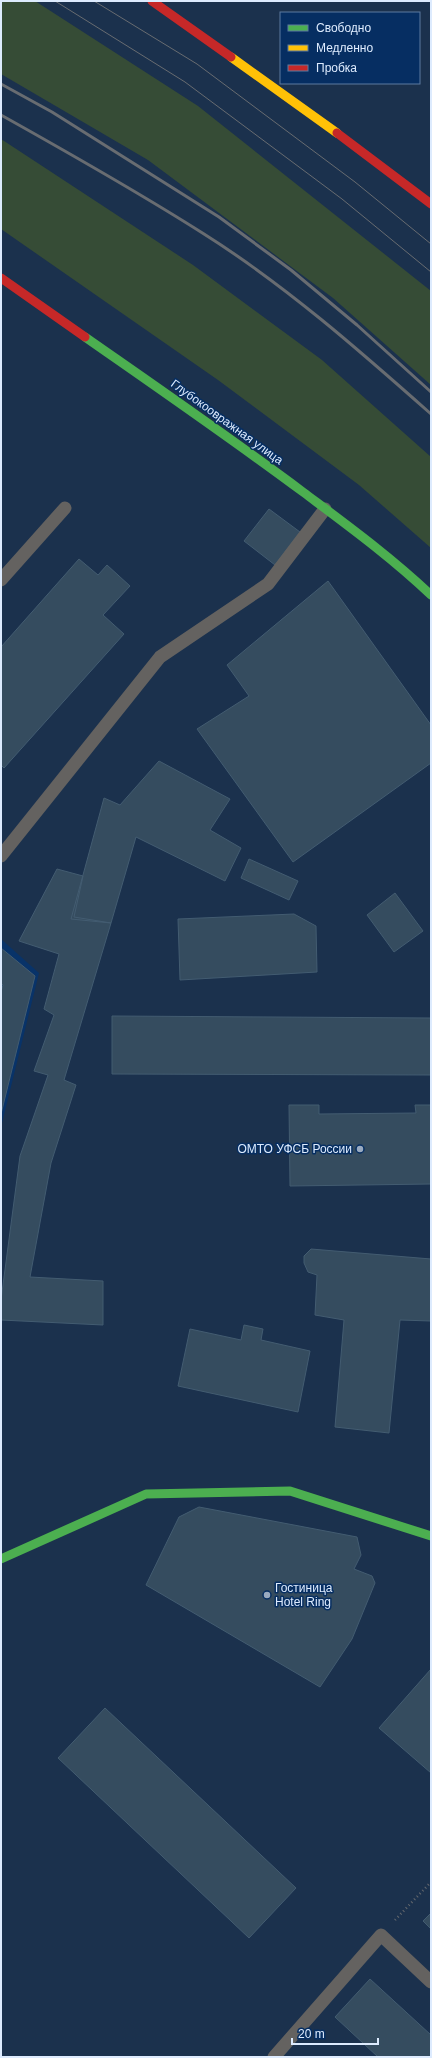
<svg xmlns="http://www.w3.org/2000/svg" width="432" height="2058" font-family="Helvetica,sans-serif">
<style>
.built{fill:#083369}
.green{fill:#364c36}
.building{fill:#354c5f;stroke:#435c71}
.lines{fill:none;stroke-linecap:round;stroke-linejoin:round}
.path{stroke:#65696e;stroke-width:2.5;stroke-dasharray:1 3;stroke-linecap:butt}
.lane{stroke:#646260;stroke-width:13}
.fast{stroke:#4caf50;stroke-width:9}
.slow{stroke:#ffc107;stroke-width:9}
.jam{stroke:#c62828;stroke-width:9}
.tram{stroke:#686c71;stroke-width:1}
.rail{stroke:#686c71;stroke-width:3}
.poi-dot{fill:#99aac0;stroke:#062e62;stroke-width:1.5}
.labels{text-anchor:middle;stroke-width:3;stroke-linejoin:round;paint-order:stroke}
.street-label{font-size:12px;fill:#ddebfe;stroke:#062e62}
.poi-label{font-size:12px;fill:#ddebfe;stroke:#062e62;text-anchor:end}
</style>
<rect width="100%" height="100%" fill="#1b314d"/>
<!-- built -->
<path class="built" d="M1 939 39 973 1 1127Z"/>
<!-- green -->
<path class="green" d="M1 1H35L198 106 431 291V385L333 298 148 160 1 74Z
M1 139 193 265 322 360 431 457V548L359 485 218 380 1 229Z"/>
<!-- building -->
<path class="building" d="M269 509 300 532 275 565 244 541Z
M79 559 98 575 107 565 130 586 103 615 124 634 4 768 1 765V647Z
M328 581 431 725V763L293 862 197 729 249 696 227 665Z
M159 761 230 799 210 830 241 848 225 881 136 837 111 923 71 919 104 798 120 805Z
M249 859 298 881 289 900 241 878Z
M57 869 83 876 74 917 111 923 64 1080 76 1085 51 1163 30 1277 103 1281V1325L1 1320V1300L20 1156 48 1075 34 1071 54 1015 44 1009 59 954 19 941Z
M395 893 423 931 394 952 367 915Z
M294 914 316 926 317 972 180 980 178 919Z
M1 948 35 976 1 1114V992L3 985 1 983Z
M112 1016 431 1018V1075L112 1074Z
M289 1105H319V1114L416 1113 415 1105H431V1184L290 1186Z
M311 1249 431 1259V1321L400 1320 389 1433 335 1427 344 1320 315 1315 317 1275 308 1272 304 1263V1256Z
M244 1325 263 1329 261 1340 310 1351 298 1412 178 1386 190 1329 241 1340Z
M199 1507 357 1537 361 1555 354 1569 372 1576 375 1583 352 1639 320 1687 146 1585 179 1517Z
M431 1669V1773L379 1728Z
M105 1708 296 1888 249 1938 58 1758Z
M431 1913V1929L423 1921Z
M370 1979 431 2035V2057H378L335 2017Z"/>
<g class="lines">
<!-- path -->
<path class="path" d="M395 1920 431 1882"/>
<!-- lane -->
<path class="lane" d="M1 580 65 508
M1 856 160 657 268 584 325 509
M274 2057 381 1935 431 1982"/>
<!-- fast -->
<path class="fast" d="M85 337C158 388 232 439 303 492 347 525 391 557 431 595
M1 1559 146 1494 290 1491 431 1536"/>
<!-- slow -->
<path class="slow" d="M231 57 337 133"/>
<!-- jam -->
<path class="jam" d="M152 1 231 57
M337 133 431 204
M1 278 85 337"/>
<!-- tram -->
<path class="tram" d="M55 1 185 82 342 199 431 272
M94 1 197 64 355 182 431 244"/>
<!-- rail -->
<path class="rail" d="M1 84 52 112 219 217 291 270 357 325 431 392
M1 115C69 153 138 192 204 234 285 285 360 351 431 414"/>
</g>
<!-- markers -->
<g class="poi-dot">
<circle cx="360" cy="1149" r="4"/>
<circle cx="267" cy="1595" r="4"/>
</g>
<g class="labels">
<!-- street labels -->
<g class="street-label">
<text transform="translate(227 422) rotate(36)" y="4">Глубокоовражная улица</text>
</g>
<!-- poi labels -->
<g class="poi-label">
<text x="352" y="1153">ОМТО УФСБ России</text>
<text x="275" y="1592" text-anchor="start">Гостиница<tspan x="275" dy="14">Hotel Ring</tspan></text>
</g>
</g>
<!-- border -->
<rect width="432" height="2058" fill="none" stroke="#ddebfe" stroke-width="4"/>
<!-- legend -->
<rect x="280" y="12" width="140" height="72" fill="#062e62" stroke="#5c7aa0"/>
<rect x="288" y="25" width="20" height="6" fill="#4caf50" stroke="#5c7aa0"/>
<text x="316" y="32" font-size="12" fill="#ddebfe">Свободно</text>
<rect x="288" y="45" width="20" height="6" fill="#ffc107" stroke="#5c7aa0"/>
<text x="316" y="52" font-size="12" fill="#ddebfe">Медленно</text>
<rect x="288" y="65" width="20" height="6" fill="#c62828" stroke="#5c7aa0"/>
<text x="316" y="72" font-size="12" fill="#ddebfe">Пробка</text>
<!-- scale -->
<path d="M292 2038v6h86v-6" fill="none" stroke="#ddebfe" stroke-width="2"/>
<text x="298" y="2038" font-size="12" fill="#ddebfe" stroke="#062e62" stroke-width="3" paint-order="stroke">20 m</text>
</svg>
